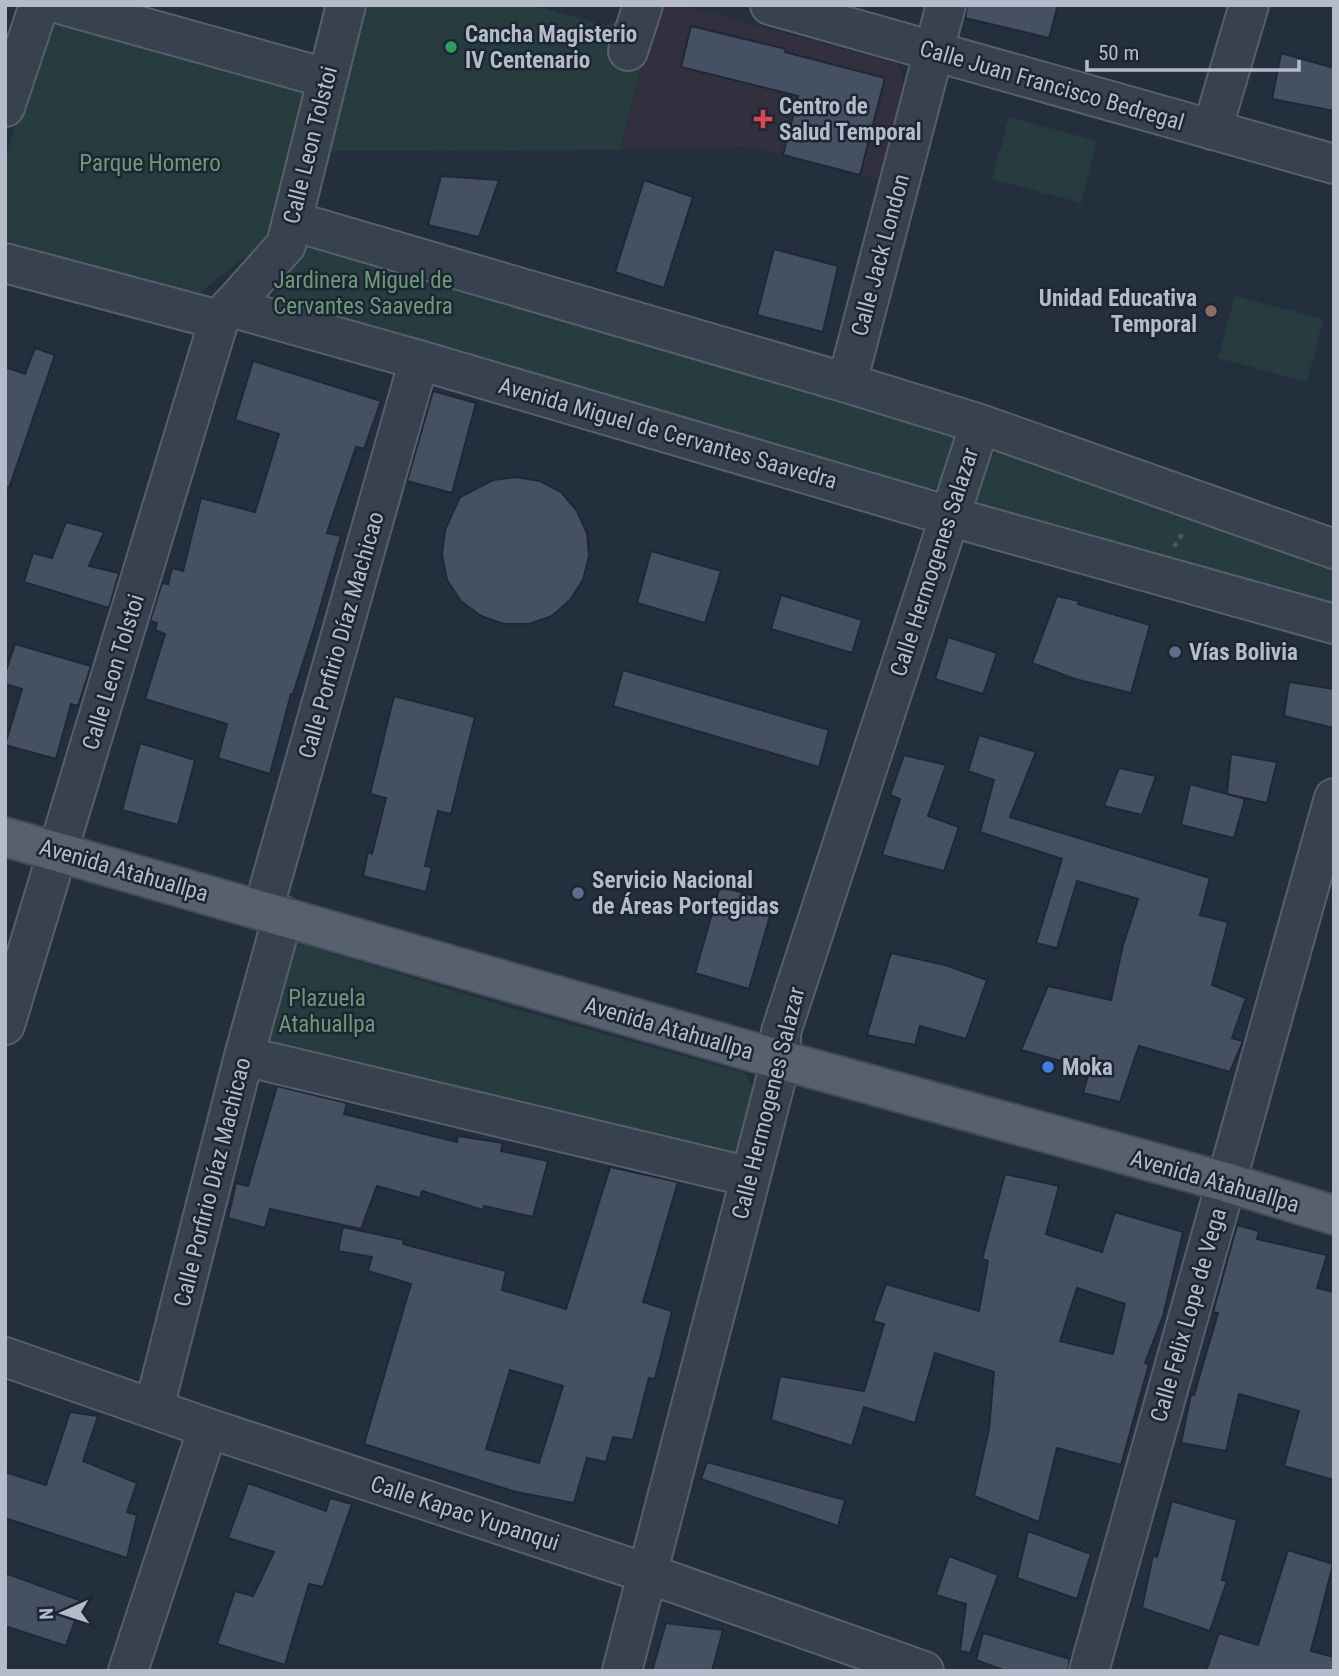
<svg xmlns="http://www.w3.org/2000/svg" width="1339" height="1676" font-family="'Roboto Condensed',sans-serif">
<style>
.medical{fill:#32303f}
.green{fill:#263c3f}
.building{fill:#455162;stroke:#1f2835;stroke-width:2;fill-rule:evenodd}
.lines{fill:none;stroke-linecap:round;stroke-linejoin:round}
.minor-casing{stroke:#565f6c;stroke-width:42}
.major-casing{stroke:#414a57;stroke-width:42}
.path{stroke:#44595c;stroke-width:4.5;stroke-dasharray:5 5;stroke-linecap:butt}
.minor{stroke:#38414e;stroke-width:38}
.major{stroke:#56606e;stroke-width:38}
.leisure-dot{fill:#2e9e5b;stroke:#1d2633;stroke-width:2.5}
.health-dot{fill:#e0444e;stroke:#1d2633;stroke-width:2.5}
.education-dot{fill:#8d6e63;stroke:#1d2633;stroke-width:2.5}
.service-dot{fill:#5c6f8a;stroke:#1d2633;stroke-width:2.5}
.shop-dot{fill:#3f7fe0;stroke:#1d2633;stroke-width:2.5}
.labels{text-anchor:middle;stroke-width:5;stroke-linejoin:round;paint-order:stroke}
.poi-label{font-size:23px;font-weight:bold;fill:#b4bcc9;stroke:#1d2633;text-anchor:start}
.street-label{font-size:23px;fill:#b4bcc9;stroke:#1d2633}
.park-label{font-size:23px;fill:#6b9a76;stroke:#1d2633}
</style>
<rect width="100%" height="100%" fill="#242f3e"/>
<!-- medical -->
<path class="medical" d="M659 5H682L898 64 905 92 883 181 746 146 619 150Z"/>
<!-- green -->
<path class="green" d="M360 5H534L604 26 620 21 649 39 619 150 318 151Z
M59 20 299 84 307 96 274 234 197 295 5 245V159L46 26Z
M1009 117 1097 141 1081 203 992 179Z
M310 240 949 424 957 443 943 484 922 492 268 304Z
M1235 296 1323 319 1307 382 1218 358Z
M999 449 1334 562V606L973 514C972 486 976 467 999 449Z
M303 945 518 1010 744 1073 754 1087 756 1102 741 1169 258 1052 292 946Z"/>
<!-- building -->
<path class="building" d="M967 5H1058L1049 38 965 18Z
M691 26 786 49 785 52 885 78 860 175 783 155 798 96 681 67Z
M1281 53 1334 68V111L1272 99Z
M441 176 499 180 479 237 428 225Z
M644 180 693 197 664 288 615 272Z
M774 249 838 266 823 332 757 315Z
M35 348 55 355 9 488 5 487V367L25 374Z
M253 361 381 401 364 449 356 447 327 533 341 536 315 625 293 694H291L270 774 218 758 227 724 145 699 165 634 155 630 157 623 150 621 162 583 168 584 172 568 183 571 201 498 255 512 279 434 235 420Z
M433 391 476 403 452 493 407 481Z
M516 477 540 481 561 492 577 511 587 533 589 556 583 580 570 600 552 616 529 624H504L481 616 461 601 447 580 442 555 445 530 460 497 493 480Z
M66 522 104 532 89 566 119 573 109 608 24 582 33 553 52 558Z
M651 551 721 571 705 623 637 603Z
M781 595 862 620 852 653 771 629Z
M1057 596 1079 601 1078 604 1150 625 1131 693 1075 679 1032 663Z
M948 637 997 653 983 694 935 679Z
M15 644 91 666 78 706 71 704 56 759 5 745 22 689 5 684V674Z
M623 670 829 730 819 767 613 706Z
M1289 682 1334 689V728L1284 716Z
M394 696 475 717 451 814 438 811 425 866 432 867 426 892 363 876 368 852 372 854 386 798 370 794Z
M979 735 1036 752 1010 817 1210 878 1200 915 1228 922 1212 985 1246 998 1232 1038 1243 1041 1230 1072 1139 1046 1120 1102 1083 1093 1090 1069 1021 1050 1048 986 1111 1000 1123 945 1138 899 1077 881 1057 948 1036 943 1062 859 980 832 994 780 968 771Z
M140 743 195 760 178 825 122 810Z
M1231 754 1277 762 1267 803 1227 794Z
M904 755 946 765 928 816 959 827 944 871 882 855 900 799 890 795Z
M1119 768 1156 776 1142 815 1104 806Z
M1190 784 1245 799 1234 838 1181 825Z
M720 886 774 902 749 989 695 973Z
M891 953 945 965 987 980 966 1039 920 1026 915 1045 867 1035Z
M277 1086 347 1103 344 1114 457 1142 458 1136 503 1143 501 1151 548 1161 533 1217 484 1206 483 1210 422 1191 420 1198 377 1186 361 1229 270 1209 265 1228 228 1218 236 1183 248 1186Z
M610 1167 678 1182 643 1302 672 1311 655 1379 649 1378 633 1440 613 1437 606 1462 587 1458 574 1503 516 1492 364 1444 411 1284 368 1271 372 1257 338 1251 343 1227 404 1240 403 1244 506 1271 502 1290 566 1309ZM510 1370 563 1386 539 1463 486 1449Z
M1005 1174 1059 1186 1046 1234 1102 1252 1115 1212 1183 1232 1163 1316 1145 1363 1149 1364 1121 1465 1057 1448 1039 1522 974 1496 989 1429 994 1372 935 1353 915 1423 864 1407 852 1446 771 1420 780 1376 864 1391 884 1324 873 1321 886 1284 979 1311 988 1261 982 1259ZM1077 1288 1125 1304 1113 1354 1060 1341Z
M1237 1225 1259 1231 1257 1239 1327 1255 1317 1288 1334 1292V1480L1284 1466 1299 1411 1239 1394 1226 1451 1181 1443 1191 1394 1194 1395 1218 1313 1213 1312Z
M70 1412 98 1416 83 1461 137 1483 127 1512 137 1515 127 1558 5 1518V1472L46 1485Z
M707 1462 845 1500 838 1526 701 1479Z
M248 1483 326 1511 330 1498 352 1504 323 1587 309 1584 285 1665 217 1644 235 1591 253 1596 274 1552 228 1538Z
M1172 1501 1237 1520 1222 1580 1227 1581 1210 1631 1142 1608 1153 1555 1157 1557Z
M1028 1531 1091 1554 1077 1599 1017 1578Z
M1288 1550 1333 1564 1311 1651 1334 1657V1671H1206L1219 1633 1258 1645Z
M949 1556 998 1575 970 1653 960 1651 966 1604 936 1595Z
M5 1573 82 1601 66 1646 5 1626Z
M666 1623 723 1630 712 1671H652Z
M983 1633 1070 1659 1068 1671H1006L976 1660Z"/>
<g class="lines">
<!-- minor casing -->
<g class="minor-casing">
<path id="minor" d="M63 5 326 78
M770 5 1334 164
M628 51 643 5
M5 107 39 5
M1212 130 1249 5
M292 221 847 383 980 424 1334 549
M5 263 219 320
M230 307 419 360 973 523 1334 624
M847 383 946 5
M263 910 419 360
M5 1025 219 320 286 245 346 5
M244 1056 750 1177
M5 1357 208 1428 649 1574 924 1671
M154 1408 244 1056 283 916
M128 1671 208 1428
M622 1671 781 1060V1032L980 424
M1089 1671 1334 798"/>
</g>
<!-- major casing -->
<g class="major-casing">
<path id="major" d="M5 837 781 1060 1225 1182 1334 1215"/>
</g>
<!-- path -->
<path class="path" d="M1174 547 1184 531"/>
<!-- minor -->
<use href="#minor" class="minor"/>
<!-- major -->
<use href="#major" class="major"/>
</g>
<!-- markers -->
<circle class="leisure-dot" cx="451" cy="47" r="7"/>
<path class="health-dot" d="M759.5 108.5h7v7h7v7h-7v7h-7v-7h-7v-7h7z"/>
<circle class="education-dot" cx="1211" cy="311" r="7"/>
<g class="service-dot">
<circle cx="1175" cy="652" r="7"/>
<circle cx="578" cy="893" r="7"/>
</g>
<circle class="shop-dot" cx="1048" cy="1067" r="7"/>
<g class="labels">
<!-- poi labels -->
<g class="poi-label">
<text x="465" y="42">Cancha Magisterio<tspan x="465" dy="26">IV Centenario</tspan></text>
<text x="779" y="114">Centro de<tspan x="779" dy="26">Salud Temporal</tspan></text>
<text x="1197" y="306" text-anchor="end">Unidad Educativa<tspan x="1197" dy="26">Temporal</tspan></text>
<text x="1189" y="660">Vías Bolivia</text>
<text x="592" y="888">Servicio Nacional<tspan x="592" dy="26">de Áreas Portegidas</tspan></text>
<text x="1062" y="1075">Moka</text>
</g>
<!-- street labels -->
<g class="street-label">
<text transform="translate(1052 85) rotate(16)" y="8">Calle Juan Francisco Bedregal</text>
<text transform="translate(310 145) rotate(-76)" y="8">Calle Leon Tolstoi</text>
<text transform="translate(880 255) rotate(-75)" y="8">Calle Jack London</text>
<text transform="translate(668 433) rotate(16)" y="8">Avenida Miguel de Cervantes Saavedra</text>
<text transform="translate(934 562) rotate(-72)" y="8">Calle Hermogenes Salazar</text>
<text transform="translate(341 635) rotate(-74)" y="8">Calle Porfirio Díaz Machicao</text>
<text transform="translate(113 672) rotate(-73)" y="8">Calle Leon Tolstoi</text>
<text transform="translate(124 870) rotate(16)" y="8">Avenida Atahuallpa</text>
<text transform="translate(669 1028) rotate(16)" y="8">Avenida Atahuallpa</text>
<text transform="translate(768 1103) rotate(-76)" y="8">Calle Hermogenes Salazar</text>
<text transform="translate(1215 1181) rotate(16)" y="8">Avenida Atahuallpa</text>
<text transform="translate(212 1182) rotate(-76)" y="8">Calle Porfirio Díaz Machicao</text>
<text transform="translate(1188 1315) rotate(-74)" y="8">Calle Felix Lope de Vega</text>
<text transform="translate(465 1513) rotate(18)" y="8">Calle Kapac Yupanqui</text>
</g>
<!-- park labels -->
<g class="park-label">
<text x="150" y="171">Parque Homero</text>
<text x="363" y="288">Jardinera Miguel de<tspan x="363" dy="26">Cervantes Saavedra</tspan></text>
<text x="327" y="1006">Plazuela<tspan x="327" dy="26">Atahuallpa</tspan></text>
</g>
</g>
<!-- border -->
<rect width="1339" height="1676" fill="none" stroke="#b4bcc9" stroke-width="14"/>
<!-- north arrow -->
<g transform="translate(63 1613) rotate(267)" stroke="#1d2633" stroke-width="5" paint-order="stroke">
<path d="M0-5L12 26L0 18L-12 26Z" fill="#b4bcc9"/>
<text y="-10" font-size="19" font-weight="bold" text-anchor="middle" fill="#b4bcc9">N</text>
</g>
<!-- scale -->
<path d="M1087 60v10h212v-10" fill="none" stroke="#b4bcc9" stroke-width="3.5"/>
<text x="1098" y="60" font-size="21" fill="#b4bcc9" stroke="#1d2633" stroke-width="5" paint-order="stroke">50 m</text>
</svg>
